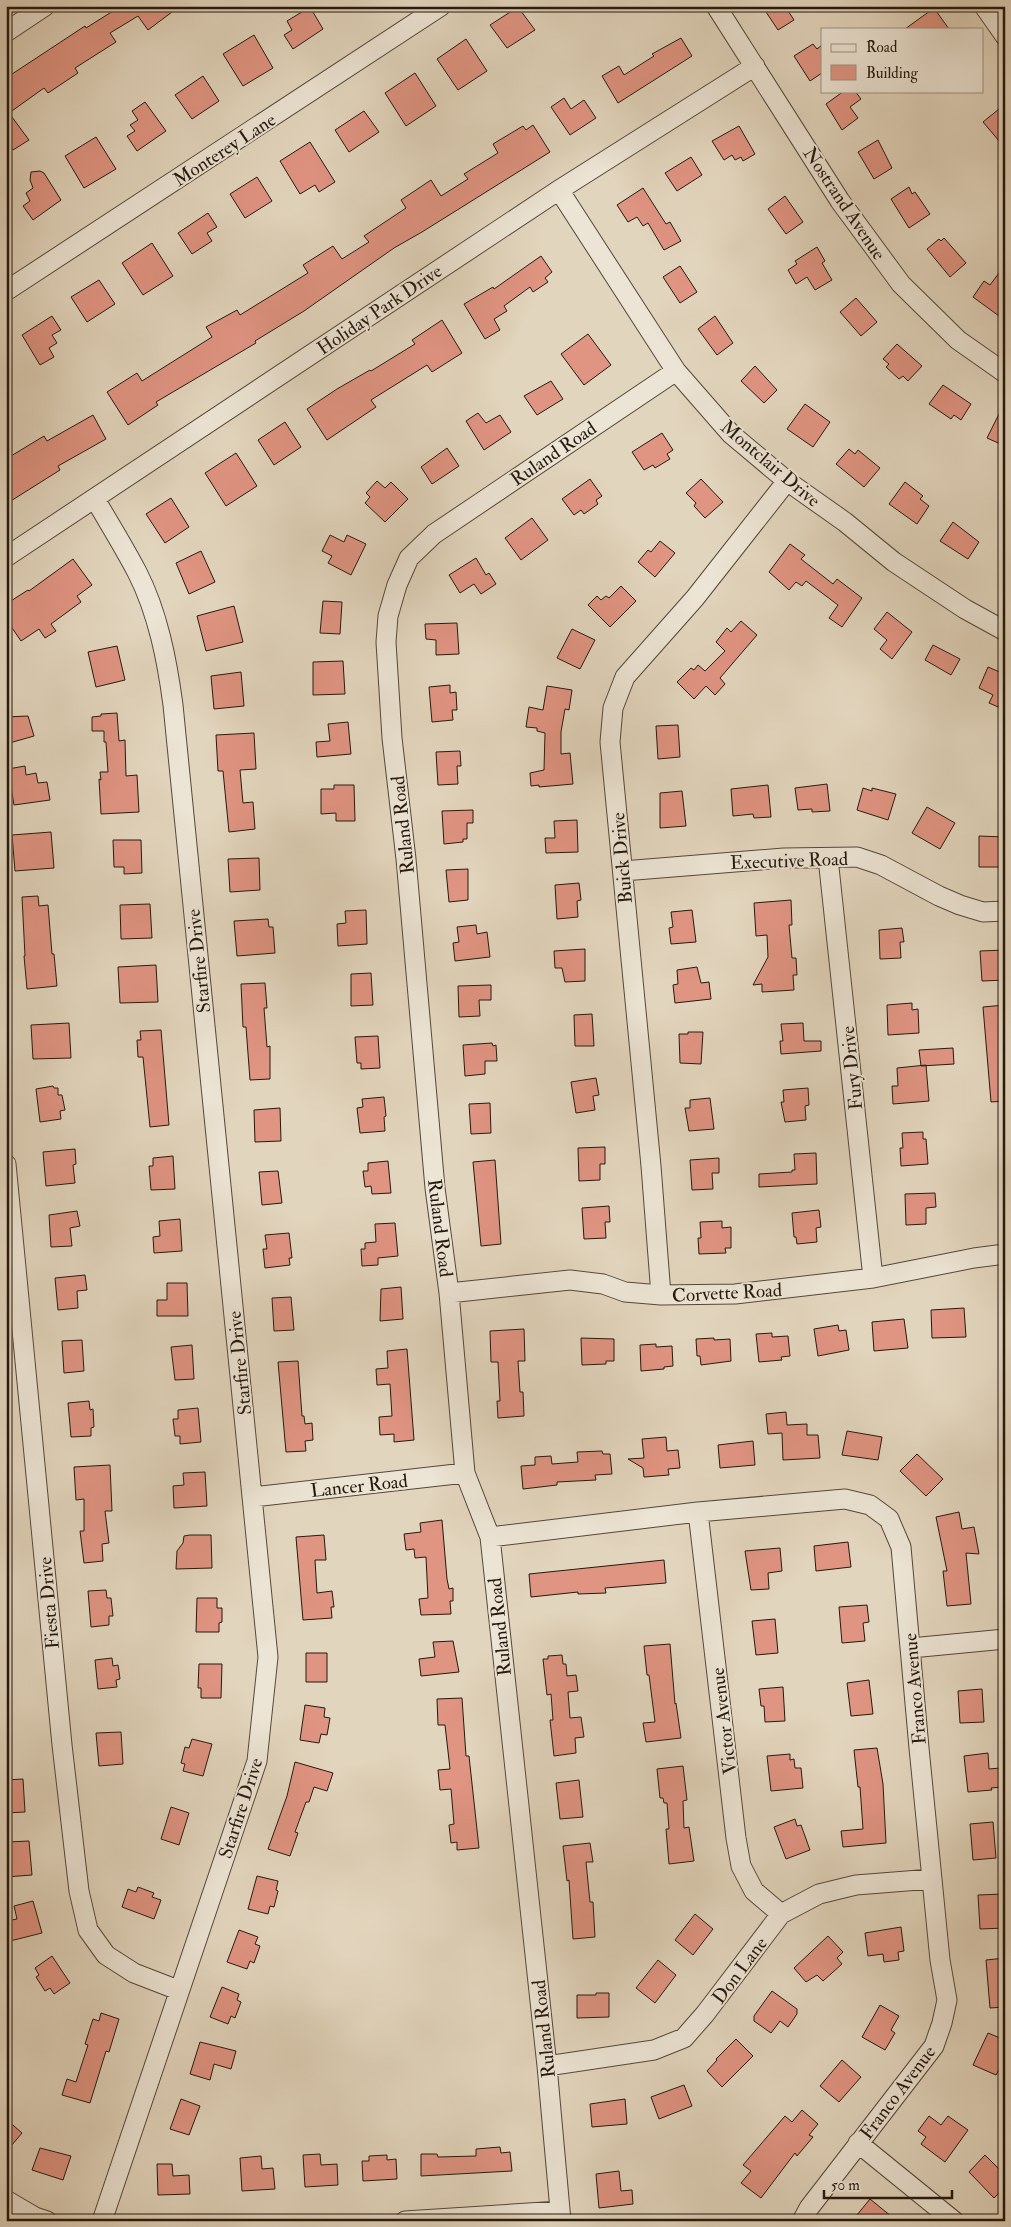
<svg xmlns="http://www.w3.org/2000/svg" width="1011" height="2227" font-family="'IM FELL Double Pica',serif">
<style>
.building{fill:#e09482;stroke:#25190f}
.lines{fill:none;stroke-linecap:round;stroke-linejoin:round}
.minor-casing{stroke:#54483a;stroke-width:21}
.minor{stroke:#ece4d4;stroke-width:19}
.labels{text-anchor:middle;stroke-width:4;stroke-linejoin:round;paint-order:stroke}
.street-label{font-size:19px;fill:#25190f;stroke:#ece4d4}
</style>
<rect width="100%" height="100%" fill="#e2d5bd"/>
<filter id="stains"><feTurbulence type="fractalNoise" baseFrequency=".004" numOctaves="4"/><feColorMatrix values="0 0 0 0 .2 0 0 0 0 .09 0 0 0 0 .02 0 0 0 .5 -.17"/></filter>
<radialGradient id="worn" r=".72"><stop offset=".6" stop-color="#630" stop-opacity="0"/><stop offset="1" stop-color="#630" stop-opacity=".3"/></radialGradient>
<!-- building -->
<path class="building" d="M121 6H180L148 30 138 16 110 33 116 42 75 68 78 73 48 93 44 88 9 113 29 140 13 150 6 140V78L85 26 86 28Z
M762 6H785L794 20 778 30Z
M310 7 323 29 293 49 284 35 292 30 287 21Z
M518 7 535 30 507 48 490 25Z
M934 8 949 29H905Z
M254 35 273 68 243 86 223 54Z
M681 38 692 56 618 103 602 76 619 66 624 75 654 56 652 54Z
M466 39 487 71 458 90 437 59Z
M813 44 817 49 822 45V73L810 81 794 56Z
M415 73 436 106 406 126 385 93Z
M203 76 219 101 192 119 175 95Z
M844 91H855L861 99 850 107 858 118 842 130 826 104Z
M564 98 571 109 584 100 596 118 570 135 551 107Z
M145 102 166 131 137 151 127 136 135 131 130 125 138 120 132 111Z
M999 109 1005 116V148L983 122Z
M364 111 379 132 349 152 335 130Z
M533 125 550 152 422 232 394 248 304 311 255 341 256 343 156 402 158 405 128 425 107 392 137 373 142 381 212 337 206 327 237 310 240 315 308 273 303 265 333 246 342 259 369 242 364 236 406 208 401 200 431 180 441 196 468 179 464 174 498 153 493 144 523 126 526 130Z
M739 126 755 154 743 161 741 157 735 160 732 155 724 160 712 141Z
M96 137 116 169 84 188 65 156Z
M878 140 892 168 874 179 858 152Z
M310 142 335 182 319 192 315 185 300 194 280 161Z
M691 157 702 175 677 191 665 173Z
M40 171 44 173 61 200 33 220 23 206 30 201 26 193 33 188 30 180 31 172Z
M257 177 272 201 245 218 230 194Z
M909 187 912 194 915 192 930 214 909 228 891 199Z
M643 188 666 224 670 222 681 241 664 250 648 223 643 226 637 217 628 222 617 205Z
M785 196 803 222 786 234 768 209Z
M208 213 217 227 207 233 212 241 192 254 178 233Z
M944 238 966 263 950 277 927 249 939 239 941 241Z
M152 243 173 276 143 295 122 263Z
M817 247 825 261 822 263 832 280 815 290 807 277 796 284 788 270 797 264 795 261Z
M541 256 552 272 545 278 548 282 533 292 530 287 504 306 507 311 494 319 500 330 485 339 464 304 493 287 494 289Z
M1005 265V309L999 316 973 297 984 281 990 285Z
M680 266 697 292 680 303 663 277Z
M99 280 115 304 87 322 71 297Z
M856 298 877 322 861 336 840 312Z
M52 316 61 330 52 335 57 343 49 348 54 357 40 365 22 335Z
M715 316 733 343 717 355 698 329Z
M442 320 462 353 432 372 427 365 371 400 376 407 327 440 307 409 337 389 370 370 371 371 415 344 412 340Z
M588 334 611 365 584 385 561 354Z
M897 344 922 366 908 381 903 376 899 379 886 367 889 364 883 359Z
M755 366 777 390 764 403 741 381Z
M551 381 563 399 537 415 524 396Z
M943 385 971 404 961 420 954 415 951 419 929 404Z
M1005 402V446L987 438Z
M805 404 830 422 813 447 787 429Z
M478 413 486 423 500 415 511 432 484 450 466 421Z
M93 415 106 439 58 466 60 470 6 504V459L44 436 47 441Z
M285 422 301 447 274 465 258 440Z
M662 433 673 450 667 454 670 459 655 468 653 465 644 470 632 452Z
M447 448 459 466 432 484 421 467Z
M849 449 855 454 858 450 880 468 864 487 836 464Z
M236 453 257 486 226 506 205 473Z
M590 479 602 496 596 500 598 504 584 514 581 510 574 515 562 499Z
M701 479 723 502 705 518 694 506 696 503 686 493Z
M377 481 385 488 391 482 408 499 385 522 365 503 370 497 366 493Z
M905 482 923 496 920 499 929 506 917 524 889 504Z
M171 498 189 527 165 543 146 514Z
M532 518 548 540 521 560 505 538Z
M953 522 979 542 968 559 940 541Z
M330 535 344 542 347 535 366 544 351 575 328 563 332 556 322 551Z
M660 541 675 553 655 577 638 562 648 550 651 552Z
M790 544 805 555 801 559 833 584 837 579 862 598 842 627 829 618 838 605 806 581 802 586 796 582 789 590 769 572Z
M201 551 215 582 189 594 176 563Z
M476 558 486 575 489 573 496 584 481 594 474 584 460 593 449 575Z
M73 559 92 585 77 596 81 602 51 624 56 631 45 638 39 629 21 641 6 619V604L28 590 29 591Z
M621 586 636 601 610 627 588 605 597 596 601 600 606 596 609 598Z
M323 601 342 602 340 634 320 633Z
M234 606 243 642 206 651 197 616Z
M887 612 912 632 892 659 880 649 887 640 874 629Z
M741 621 757 635 720 678 725 684 715 695 706 686 694 699 677 682 691 668 694 670 698 665 705 671 725 651 716 642 727 628 731 632Z
M457 623 459 654 436 655V640L426 639 425 624Z
M572 629 595 640 580 669 557 658Z
M933 645 960 659 951 675 925 660Z
M117 646 125 680 96 687 88 652Z
M343 661 345 694 313 695V662Z
M988 667 1002 673 1005 667V710L989 703 993 695 979 688Z
M241 672 244 706 214 709 211 676Z
M450 685V693L456 692 457 710H452L453 720 432 722 429 687Z
M547 686 572 690 569 710 565 709 561 732V754L570 753 573 784 539 787V785L531 786 530 773 544 770 545 733 537 731V728L526 727 529 707 543 710Z
M117 713 119 741 125 740 126 776 137 775 139 812 101 814 99 779 101 780 100 772H108L106 742H104V731H92V717L101 716V714Z
M28 716 34 736 6 744V717Z
M348 722 351 754 317 757 316 742 330 741 328 724Z
M678 725 680 757 658 759 656 726Z
M254 733 256 769 240 770 243 803 253 802 255 829 229 832 223 771H218L216 735Z
M460 751 461 766H457L458 784 438 785 436 752Z
M25 766 26 775 36 773 38 783 47 782 50 800 14 805 8 769Z
M827 784 830 811 812 812V809L798 810 795 788Z
M334 785H354L355 821H336V813L321 814V789H334Z
M768 785 771 817 754 818 753 814 733 816 731 789Z
M863 788 872 791V788L896 794 888 820 857 810Z
M682 791 686 826 660 828V793Z
M927 807 955 823 940 849 912 833Z
M473 810V823H467V839H463V842L444 844 442 811Z
M577 820 578 852 546 853 545 838H555L554 821Z
M51 832 54 868 15 871 12 835Z
M979 836 1005 837V867H979Z
M113 840H141L142 873 124 874V867H114Z
M259 858 260 890 230 892 228 859Z
M468 869V900L449 902 446 870Z
M579 883 581 900 577 901 578 917 557 919 555 885Z
M38 896 39 906 48 905 52 954H54L57 986 27 989 24 956H25L22 897Z
M791 900 792 925H789L792 958H796L797 975H793L794 990 762 992V984L753 985 768 957 767 935 756 936 754 903Z
M150 904 152 938 121 939 120 905Z
M366 910 367 944 338 946 337 924 346 923 345 911Z
M692 910 696 942 671 944 669 928 673 927 671 912Z
M268 919 269 927H273L275 953 237 956 234 921Z
M476 925 477 934 487 932 490 957 455 961 453 943 459 942 457 927Z
M902 928 904 942H900L901 958 880 959 879 930Z
M585 949V981L565 982 562 968H555L554 951Z
M1005 950V980L982 981 980 951Z
M156 965 158 1002 120 1003 118 967Z
M697 967 701 983 709 982 711 999 675 1003 673 985 678 984 677 970Z
M371 973 373 1005 351 1006V974Z
M265 983 267 1008H264L267 1047 270 1046V1079L250 1080 246 1027H243L241 984Z
M491 985V1000H479L480 1016 459 1017 458 986Z
M912 1003V1010L918 1009 919 1033 888 1035 887 1005Z
M1005 1005V1101L991 1102 983 1007Z
M592 1014 594 1046H575L574 1015Z
M69 1023 71 1058 33 1059 31 1025Z
M803 1023 804 1041H821V1051L781 1054 780 1041H783L781 1024Z
M161 1030 169 1125 150 1127 143 1057H138L137 1040H141L140 1031Z
M688 1032H703L701 1064 680 1063 679 1034H688Z
M378 1036 380 1068 361 1069V1063H357L355 1037Z
M492 1043 493 1046 496 1045 497 1061H485V1074L465 1076 463 1045Z
M953 1048 954 1064 921 1066 919 1050Z
M926 1065 929 1101 893 1104 892 1086H898L897 1068Z
M596 1078 599 1095 593 1096 595 1110 576 1113 571 1082Z
M53 1086 54 1088H58V1095H62L65 1110 60 1111 61 1119 40 1122 36 1089Z
M808 1088 809 1105 805 1106 806 1120 785 1122 781 1102H784L783 1090Z
M384 1097 386 1116 384 1117 385 1131 360 1133 357 1108 363 1107 362 1099Z
M710 1098 714 1129 689 1131 685 1108H690V1100Z
M490 1103 491 1133 471 1134 469 1104Z
M280 1108 281 1141 255 1142 254 1110Z
M923 1132V1139H926L928 1164 901 1166 900 1148H903L902 1133Z
M605 1147V1164H600V1180L579 1181 578 1148Z
M75 1149 76 1164 73 1165 75 1183 46 1186 43 1152Z
M816 1153 817 1184 759 1187V1174L792 1172V1170H795L794 1154Z
M173 1156 175 1189 151 1190 149 1166H153V1158Z
M719 1158V1173H712L713 1189 692 1190 690 1160Z
M495 1160 501 1244 481 1246 473 1162Z
M388 1161 391 1193 372 1194 371 1186 365 1187 363 1171H368V1163Z
M278 1171 282 1203 262 1205 259 1172Z
M935 1193 936 1207 926 1208V1224L906 1225 905 1194Z
M609 1206 610 1222H605L606 1238 584 1239 582 1208Z
M819 1210 821 1227 816 1228 817 1242 797 1244 796 1237H794L792 1213Z
M77 1211 80 1226 70 1228 72 1246 51 1247 49 1215Z
M180 1219 182 1251 154 1253 153 1237 160 1236 159 1221Z
M722 1221V1228L731 1227V1248H725L726 1253 699 1254 698 1238H701L700 1222Z
M395 1223 398 1256 378 1258V1265L362 1266 361 1249H365V1243L376 1242 375 1224Z
M289 1233 292 1258H289L290 1265 265 1268 263 1249H267L265 1235Z
M85 1275 87 1290 77 1291 78 1308 58 1310 55 1278Z
M167 1283H187L188 1316H157V1300H167Z
M401 1287 403 1319 380 1321 381 1289Z
M291 1297 294 1330 274 1331 272 1298Z
M964 1308 966 1337 932 1338 931 1310Z
M904 1319 908 1348 874 1351 872 1322Z
M838 1325 839 1331 846 1330 849 1350 818 1356 814 1329Z
M524 1329 525 1361H518L520 1392H523L524 1416 498 1418 497 1401H500L498 1362H491L490 1331Z
M772 1333V1337L788 1336 790 1356 781 1357 782 1360 759 1362 756 1334Z
M581 1338 614 1339V1361H606V1364L582 1365Z
M714 1338V1340L730 1339 731 1361 701 1365 700 1356H697L696 1339Z
M82 1340 84 1371 64 1373 62 1341Z
M656 1344V1347L672 1346 673 1366 664 1367V1369L641 1371 640 1345Z
M192 1345 194 1379 175 1380 171 1347Z
M407 1349 414 1440 394 1442V1434L380 1435 379 1417 392 1416 390 1384 377 1385 376 1369 388 1368 387 1351Z
M298 1361 302 1416H304L305 1424 312 1423 313 1440 305 1441 306 1451 286 1452 278 1362Z
M89 1401 90 1410 93 1409 94 1427 91 1428V1436L71 1437 68 1403Z
M198 1408 201 1442 180 1444V1436H175L173 1419H178V1410Z
M786 1412 787 1425 807 1424V1435H818L820 1458 783 1460 782 1433 768 1434 766 1414Z
M847 1431 882 1437 878 1460 842 1455Z
M666 1437 667 1451 678 1450 680 1468 668 1469 669 1475 644 1477 643 1468 628 1459 644 1458 642 1439Z
M753 1441 755 1465 720 1468 718 1445Z
M602 1451 603 1454H610L612 1474 595 1475 596 1480 557 1482V1485L523 1489 521 1466 535 1465V1457L551 1456 552 1464 578 1462 577 1452Z
M917 1454 943 1479 926 1496 900 1471Z
M110 1465 112 1511H105L109 1543 102 1544 103 1561 84 1563 80 1531H84V1499L76 1500 74 1467Z
M205 1472 207 1506 174 1508 173 1486 184 1485 183 1473Z
M959 1512 962 1529 974 1527 979 1554 966 1553 971 1604 947 1606 943 1571H947L936 1517Z
M442 1520 447 1579 449 1589 453 1588V1601H450L451 1614 421 1615 419 1599 428 1598 426 1557 415 1558 414 1549 406 1550 404 1534 421 1532 420 1523Z
M190 1535H211L212 1568 176 1569 177 1551 183 1543 184 1536Z
M324 1535 326 1560H315L317 1593 332 1591 334 1607H331L332 1618 303 1620 296 1537Z
M848 1542 851 1567 816 1571 814 1546Z
M780 1548 782 1571 768 1573 769 1589 751 1590 745 1551Z
M664 1560 666 1583 605 1588 606 1593 578 1594V1592L531 1597 529 1574Z
M106 1590 107 1598H111L113 1616H109V1625L91 1627 88 1591Z
M197 1598H217V1608H222V1622L219 1623V1632H196Z
M867 1605 869 1622 863 1623 865 1641 842 1643 839 1607Z
M775 1619 778 1653 756 1655 752 1621Z
M453 1641 459 1672 421 1676 419 1659 435 1657 433 1642Z
M670 1644 675 1704 676 1703 681 1738 646 1742 643 1723 655 1722 649 1675H647L644 1646Z
M306 1653H327V1682H306Z
M562 1655 563 1664H566L567 1676 576 1675 578 1691 568 1692 570 1718 581 1717 584 1737 575 1738 576 1753 554 1756 550 1720H553L551 1694 547 1695 543 1659H548V1656Z
M112 1658 113 1666 118 1665 120 1679 116 1680 117 1687 98 1689 95 1660Z
M199 1664H222L221 1698H201V1688H198Z
M869 1680 873 1714 851 1716 847 1683Z
M783 1687 785 1721 765 1722 764 1706H761L759 1689Z
M982 1689 984 1722 960 1723 958 1691Z
M462 1698 466 1756H469L479 1848 457 1850V1842L451 1843 449 1825 454 1824 451 1789 440 1790 438 1770 450 1769 445 1725H438L437 1699Z
M305 1705 325 1708 324 1717 330 1718 327 1735 321 1734 319 1743 300 1740Z
M121 1732 123 1764 99 1766 96 1733Z
M192 1739 212 1744 203 1776 183 1771 185 1764 181 1763 185 1747 189 1748Z
M877 1748 883 1784 886 1843 843 1847 841 1831 863 1829 860 1787H858L854 1750Z
M988 1753 989 1769 1000 1768 1002 1787 991 1788 992 1790 968 1792 964 1756Z
M790 1754V1760L794 1759 795 1768H801L803 1788 771 1791 767 1756Z
M295 1762 333 1773 327 1791 314 1787 309 1802H306L295 1832 298 1833 290 1856 268 1849 287 1796Z
M683 1766 687 1800 683 1801 684 1828 689 1827 694 1861 669 1864 666 1829H669L667 1803H664L663 1798H660L657 1769Z
M23 1779 25 1812 6 1813V1780Z
M579 1780 583 1817 560 1819 556 1783Z
M171 1807 189 1813 179 1845 161 1839Z
M795 1819 797 1826 801 1825 810 1850 786 1859 774 1827Z
M993 1822 996 1858 973 1860 970 1824Z
M29 1841 32 1875 6 1877 8 1842Z
M590 1843 593 1862H586L590 1902H593L595 1937 573 1939 569 1880 567 1881 563 1846Z
M257 1876 278 1881 276 1890 278 1891 274 1907 270 1906 268 1914 248 1909Z
M138 1887 154 1893 152 1897 161 1900 154 1919 122 1907 128 1889 136 1892Z
M1003 1894 1005 1928 980 1929 978 1895Z
M33 1901 42 1933 10 1941 6 1921 17 1919 14 1906Z
M695 1914 713 1929 693 1955 675 1940Z
M901 1927 904 1951 898 1952 899 1960 884 1962 883 1954 868 1956 865 1933Z
M239 1930 258 1937 255 1944 260 1946 254 1963 250 1961 247 1969 227 1962Z
M828 1936 843 1952 837 1958 842 1964 823 1981 817 1975 806 1982 794 1968Z
M52 1956 70 1983 54 1994 50 1988 45 1991 36 1977 39 1975 35 1968Z
M1005 1958V2007L990 2008 986 1960Z
M658 1960 676 1975 655 2003 636 1988Z
M222 1987 239 1994 237 2000 241 2002 235 2018 231 2016 228 2024 210 2017Z
M772 1991 797 2009V2014L788 2027 780 2021 771 2033 754 2021V2016Z
M596 1993H609V2017L577 2018V1995H596Z
M880 2005 899 2016 891 2030 895 2033 885 2050 862 2037Z
M101 2013 119 2019 109 2052 106 2051 90 2103 62 2095 67 2079 76 2082 88 2045 85 2044 93 2019 99 2021Z
M988 2033 1005 2040V2073L999 2070 996 2075 973 2065Z
M736 2039 753 2056 722 2087 707 2071 717 2060 716 2059Z
M200 2042 236 2051 231 2069 214 2064 210 2080 190 2074Z
M842 2060 861 2077 839 2102 820 2086Z
M684 2085 692 2106 659 2119 651 2097Z
M181 2099 200 2106 189 2135 170 2129Z
M625 2099 627 2124 592 2127 590 2104Z
M802 2110 818 2124 809 2135 813 2137 797 2156 795 2153 761 2198 741 2183 751 2171 743 2165 785 2116 792 2122Z
M929 2116 941 2125 948 2116 968 2130 945 2162 921 2144 926 2137 918 2131Z
M6 2119 22 2133 6 2152Z
M500 2147 501 2153 510 2152 512 2171 421 2176V2154H437L438 2157 476 2156V2149Z
M40 2148 71 2156 63 2180 32 2170Z
M320 2154 321 2165 337 2164 338 2185 305 2187 303 2155Z
M387 2155V2160L396 2159 397 2179 363 2181 362 2161H369V2156Z
M985 2155 1005 2175V2187L994 2198 969 2172Z
M261 2156 262 2169 273 2168 275 2189 242 2191 240 2158Z
M157 2164H172L173 2176 189 2175 190 2194 158 2195Z
M619 2171 621 2191 632 2190 633 2204 599 2208 596 2174Z
M870 2199 897 2221H852Z"/>
<g class="lines">
<!-- minor casing -->
<g class="minor-casing">
<path id="minor" d="M716 6 840 201 901 284 958 340 1005 373
M984 6 1005 36
M6 32 45 6
M559 190 676 371 731 434 787 481 845 522 894 562 965 609 1005 631
M6 291 441 6
M95 499C109 523 124 547 137 572 158 613 167 660 173 705L268 1657 257 1761 102 2221
M6 557 559 190 755 66
M828 858 873 1278
M623 871 784 858 857 857 881 865 939 896 960 905 983 912 1005 911
M6 1164 62 1745 79 1891 88 1930 106 1955 134 1973 178 1990
M449 1293 570 1280 603 1284 625 1292 661 1295 735 1294 873 1278 974 1258 1005 1254
M661 1295 651 1166 610 742 613 708 625 677 695 598 787 481
M253 1497 465 1473
M698 1512 736 1838 741 1866 754 1891 781 1914
M490 1537 698 1512 845 1499 870 1505 889 1519 901 1547 919 1748 940 1960 947 2000 942 2023 934 2046 809 2208 802 2221
M911 1648 1005 1639
M547 2066 654 2050 684 2038 705 2014 781 1914 819 1894 856 1885 932 1879
M858 2143 954 2221
M6 2200 35 2217 47 2221
M405 2221 560 2211
M561 2221 547 2066 490 1537 465 1473 449 1293 435 1188 406 859 392 738 386 642 388 616 397 585 409 558 434 534 676 371"/>
</g>
<!-- minor -->
<use href="#minor" class="minor"/>
</g>
<g class="labels">
<!-- street labels -->
<g class="street-label">
<text transform="translate(224 149) rotate(-33)" y="7">Monterey Lane</text>
<text transform="translate(845 203) rotate(56)" y="7">Nostrand Avenue</text>
<text transform="translate(379 309) rotate(-34)" y="7">Holiday Park Drive</text>
<text transform="translate(553 453) rotate(-34)" y="7">Ruland Road</text>
<text transform="translate(771 463) rotate(40)" y="7">Montclair Drive</text>
<text transform="translate(402 825) rotate(-96)" y="7">Ruland Road</text>
<text transform="translate(621 858) rotate(-95)" y="7">Buick Drive</text>
<text transform="translate(789 860) rotate(-2)" y="7">Executive Road</text>
<text transform="translate(198 961) rotate(-96)" y="7">Starfire Drive</text>
<text transform="translate(851 1068) rotate(-96)" y="7">Fury Drive</text>
<text transform="translate(441 1228) rotate(83)" y="7">Ruland Road</text>
<text transform="translate(727 1292) rotate(-3)" y="7">Corvette Road</text>
<text transform="translate(239 1363) rotate(-96)" y="7">Starfire Drive</text>
<text transform="translate(359 1485) rotate(-6)" y="7">Lancer Road</text>
<text transform="translate(48 1603) rotate(-95)" y="7">Fiesta Drive</text>
<text transform="translate(499 1627) rotate(-96)" y="7">Ruland Road</text>
<text transform="translate(914 1689) rotate(-95)" y="7">Franco Avenue</text>
<text transform="translate(723 1721) rotate(-97)" y="7">Victor Avenue</text>
<text transform="translate(240 1808) rotate(-72)" y="7">Starfire Drive</text>
<text transform="translate(739 1970) rotate(-53)" y="7">Don Lane</text>
<text transform="translate(543 2029) rotate(-96)" y="7">Ruland Road</text>
<text transform="translate(897 2092) rotate(-53)" y="7">Franco Avenue</text>
</g>
</g>
<!-- margin -->
<rect width="1011" height="2227" fill="none" stroke="#e2d5bd" stroke-width="25"/>
<rect x="8" y="8" width="996" height="2212" fill="none" stroke="#25190f" stroke-width="2.5"/>
<rect x="12" y="12" width="986" height="2202" fill="none" stroke="#25190f"/>
<!-- legend -->
<rect x="821" y="28" width="162" height="65" fill="#ece4d4" stroke="#9c9385"/>
<rect x="831" y="44" width="25" height="8" fill="#ece4d4" stroke="#9c9385"/>
<text x="866" y="52" font-size="15" fill="#25190f">Road</text>
<rect x="831" y="65" width="25" height="15" fill="#e09482" stroke="#9c9385"/>
<text x="866" y="78" font-size="15" fill="#25190f">Building</text>
<!-- scale -->
<path d="M824 2190v8h128v-8" fill="none" stroke="#25190f" stroke-width="2.5"/>
<text x="831" y="2190" font-size="15" fill="#25190f" stroke="#ece4d4" stroke-width="4" paint-order="stroke">50 m</text>
<rect width="100%" height="100%" filter="url(#stains)"/>
<rect width="100%" height="100%" fill="url(#worn)"/>
</svg>
